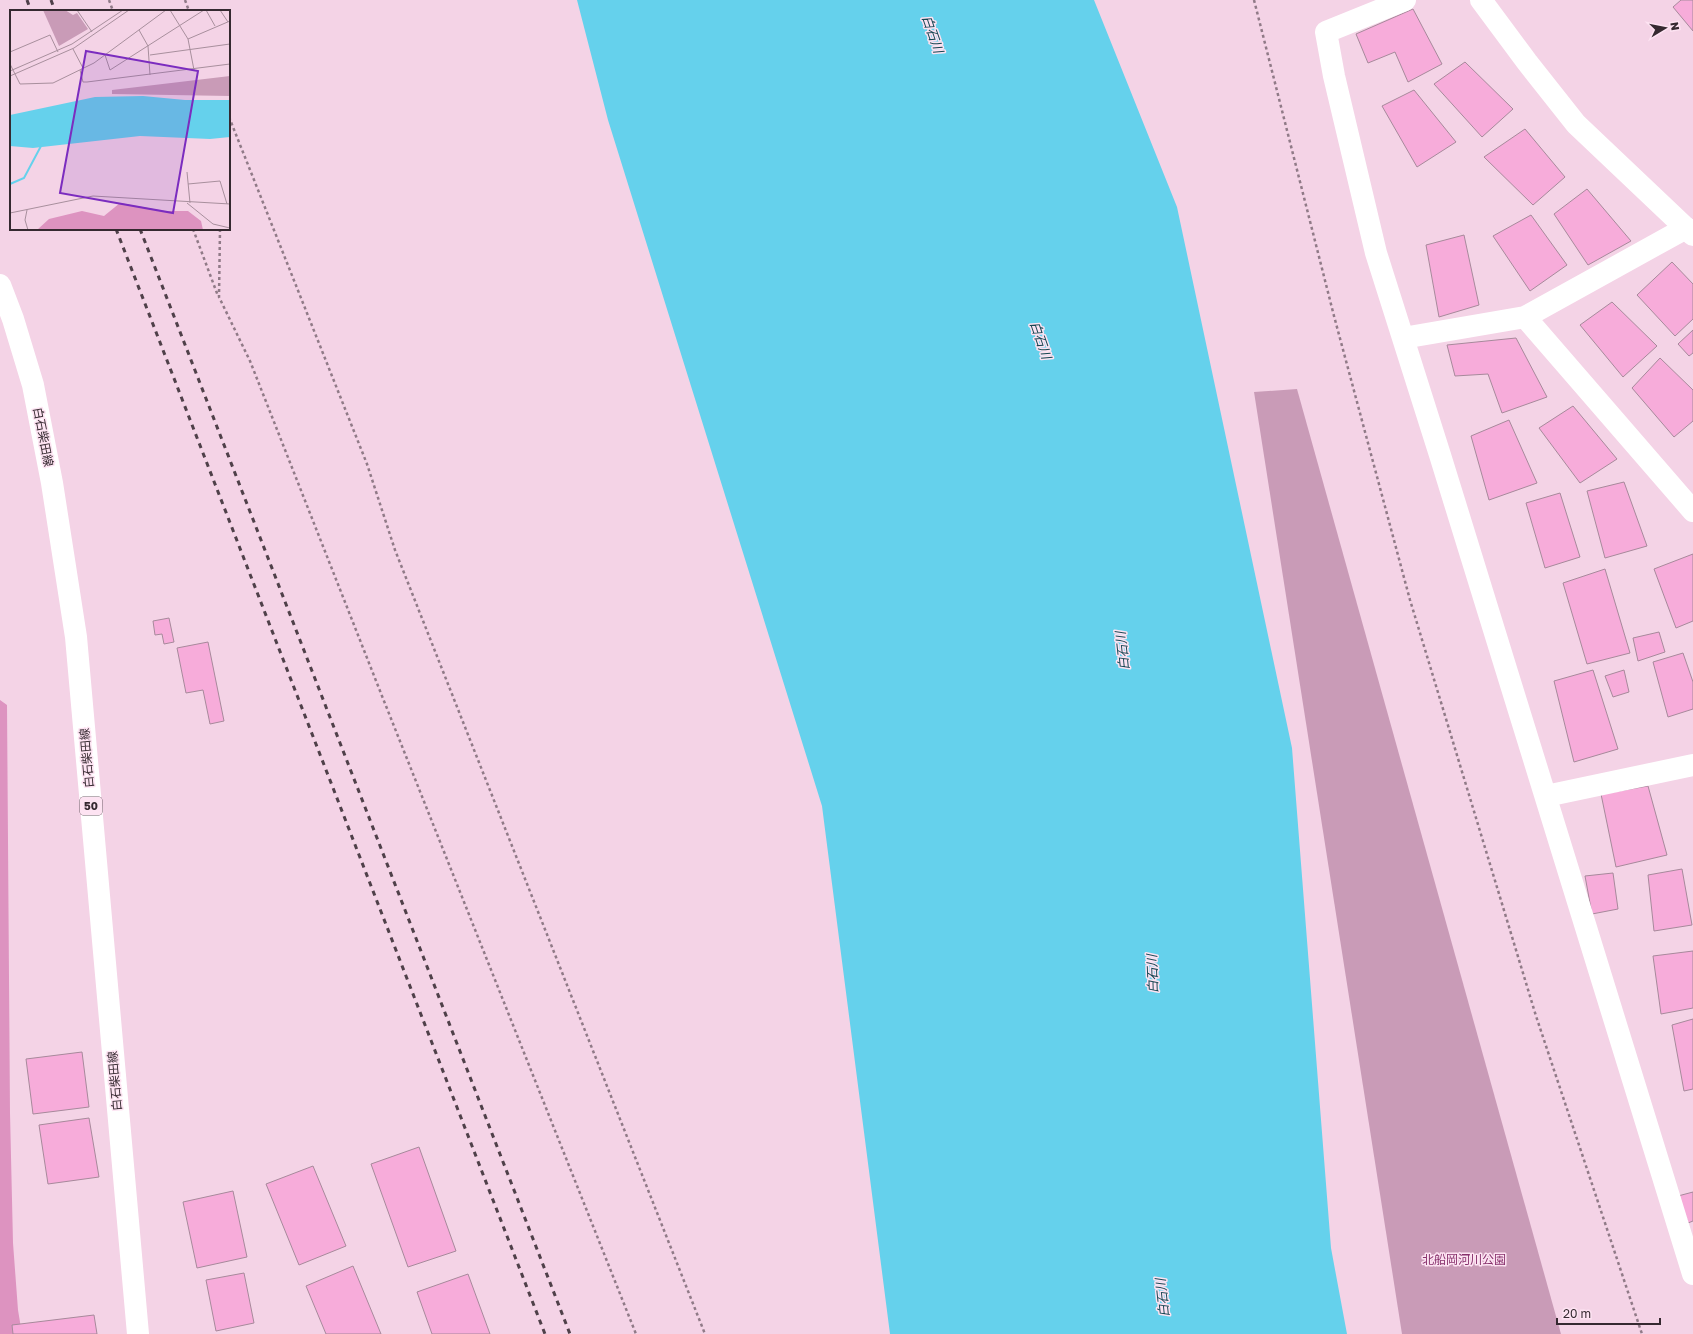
<svg xmlns="http://www.w3.org/2000/svg" width="1693" height="1334" font-family="'Golos Text','Noto Sans JP',sans-serif">
<style>
.green{fill:#c99bb7}
.forest{fill:#dd93c0}
.water{fill:#65d1ec}
.building{fill:#f7acda;stroke:#a7899b}
.lines{fill:none;stroke-linecap:round;stroke-linejoin:round}
.path{stroke:#907a87;stroke-width:2.5;stroke-dasharray:3 3;stroke-linecap:butt}
.minor{stroke:#fff;stroke-width:22}
.tertiary{stroke:#fff;stroke-width:22}
.primary{stroke:#fff;stroke-width:22}
.rail{stroke:#4f4049;stroke-width:3;stroke-dasharray:5 5;stroke-linecap:butt}
.labels{text-anchor:middle;stroke-width:3;stroke-linejoin:round;paint-order:stroke}
.shield{fill:#fde3f2;stroke:#71616a;stroke-width:1}
.shield-label{font-size:11px;font-weight:bold;fill:#352930}
.street-label{font-size:12px;fill:#352930;stroke:#fde3f2}
.park-label{font-size:12px;fill:#87316c;stroke:#fde3f2}
.water-label{font-size:13px;font-style:italic;fill:#174753;stroke:#fde3f2}
.inset-river{fill:none;stroke:#65d1ec;stroke-width:2}
.inset-road{fill:none;stroke:#a88f9d;stroke-width:1}
.view{fill:#7b2cbf;fill-opacity:0.15;stroke:#7b2cbf;stroke-width:2}
.inset-edge{fill:none;stroke:#352930;stroke-width:2}
</style>
<rect width="100%" height="100%" fill="#f4d3e6"/>
<!-- green -->
<path class="green" d="M1297 389 1561 1334H1402L1254 392Z"/>
<!-- forest -->
<path class="forest" d="M0 700 7 705 10 1113 13 1243 18 1310 22 1334H0Z"/>
<!-- water -->
<path class="water" d="M577 0H1094L1177 207 1292 748 1331 1248 1347 1334H890L822 806 608 120Z"/>
<!-- building -->
<path class="building" d="M1681 0H1693V31L1673 7Z
M1413 9 1442 64 1408 82 1395 52 1368 63 1356 34Z
M1465 62 1513 109 1482 137 1434 84Z
M1414 90 1456 142 1417 167 1382 106Z
M1525 129 1565 177 1533 205 1484 157Z
M1587 189 1631 241 1588 265 1554 214Z
M1531 215 1567 265 1530 291 1493 236Z
M1464 235 1479 305 1439 317 1426 245Z
M1672 262 1693 284V319L1675 336 1637 295Z
M1612 302 1657 346 1623 377 1580 325Z
M1693 330V353L1689 356 1678 344Z
M1516 338 1547 397 1502 413 1488 374 1455 376 1447 345Z
M1660 358 1693 390V421L1674 437 1632 388Z
M1573 406 1617 459 1580 483 1539 428Z
M1509 420 1537 483 1489 500 1471 436Z
M1624 482 1647 546 1605 558 1587 491Z
M1560 493 1580 557 1545 568 1526 503Z
M1693 554V621L1676 628 1654 569Z
M1605 569 1630 653 1587 664 1563 583Z
M169 618 174 642 164 644 162 634 155 635 153 621Z
M1659 632 1665 652 1638 661 1633 638Z
M208 642 224 721 210 724 203 690 186 693 177 648Z
M1683 653 1693 682V709L1668 717 1653 662Z
M1593 670 1618 749 1574 762 1554 681Z
M1624 670 1629 692 1613 697 1605 676Z
M1648 786 1667 855 1616 867 1601 794Z
M1682 869 1692 925 1654 931 1648 875Z
M1613 873 1618 909 1592 914 1585 876Z
M1693 951V1008L1661 1014 1653 956Z
M1693 1019V1089L1684 1091 1672 1025Z
M82 1052 89 1107 33 1114 26 1059Z
M89 1118 99 1177 48 1184 39 1125Z
M419 1147 456 1251 408 1267 371 1164Z
M313 1166 346 1246 299 1265 266 1184Z
M233 1191 247 1257 197 1268 183 1202Z
M1693 1192V1221L1688 1223 1678 1196Z
M353 1266 381 1334H326L306 1286Z
M244 1273 254 1323 216 1331 206 1280Z
M468 1274 490 1334H432L417 1292Z
M94 1315 97 1334H13L12 1325Z"/>
<g class="lines">
<!-- path -->
<path class="path" d="M109 0 113 11
M185 0 189 11
M1254 0 1334 316 1410 600 1536 1016 1642 1334
M229 117 367 464 395 550 705 1334
M193 229 218 296
M220 229 219 297 250 361 382 696 636 1334"/>
<!-- minor -->
<path class="minor" d="M1405 0 1326 32 1334 76 1376 253 1440 455 1693 1274
M1686 228 1525 317 1693 511
M1403 338 1525 317
M1546 796 1693 765"/>
<!-- tertiary -->
<path class="tertiary" d="M1481 0 1527 62 1576 124 1693 235"/>
<!-- primary -->
<path class="primary" d="M0 285 13 319 33 385 52 483 76 637 138 1334"/>
<!-- rail -->
<path class="rail" d="M27 0 31 11
M51 0 55 11
M116 229 545 1334
M140 229 570 1334"/>
</g>
<g class="labels">
<!-- shield labels -->
<rect class="shield" x="80" y="797" width="22" height="18" rx="3"/>
<g class="shield-label">
<text x="91" y="810">50</text>
</g>
<!-- street labels -->
<g class="street-label">
<text transform="translate(43 437) rotate(79)" y="4">白石柴田線</text>
<text transform="translate(87 758) rotate(-95)" y="4">白石柴田線</text>
<text transform="translate(115 1081) rotate(-95)" y="4">白石柴田線</text>
</g>
<!-- park labels -->
<g class="park-label">
<text x="1464" y="1264">北船岡河川公園</text>
</g>
<!-- water labels -->
<g class="water-label">
<text transform="translate(933 34) rotate(71)" y="5">白石川</text>
<text transform="translate(1041 340) rotate(71)" y="5">白石川</text>
<text transform="translate(1122 651) rotate(-96)" y="5">白石川</text>
<text transform="translate(1152 974) rotate(-92)" y="5">白石川</text>
<text transform="translate(1162 1298) rotate(-96)" y="5">白石川</text>
</g>
</g>
<!-- overview -->
<g transform="translate(10 10)">
<rect width="220" height="220" fill="#f4d3e6"/>
<path d="M33 0H55L63 5 67 3 78 19 49 36ZM220 66V86L102 84V80Z" fill="#c99bb7"/>
<path d="M110 193 155 201H178L191 211 193 220H27L39 209 72 201 94 206Z" fill="#dd93c0"/>
<path d="M133 86 175 90H220V127L200 129 130 126 23 138 0 136V105L85 87Z" fill="#65d1ec"/>
<path class="inset-river" d="M0 174 14 168 31 136"/>
<path class="inset-road" d="M67 0 82 22M160 0 178 29 184 60M196 0 205 16M210 0 218 12M129 20 138 36 140 65M178 29 220 11M63 39 73 58M0 42 40 25 48 42M95 45 100 60 194 0M140 45 220 34M0 54 10 74 43 73 84 53 156 0M70 60 73 72H77L220 54M0 61 62 34 113 0M0 66 64 38 119 0M177 162 180 193M178 174 210 171 217 194M177 193 203 214 220 218M17 200 15 210 18 220M0 203 83 186 220 194"/>
<path class="view" d="M76 41 188 61 163 203 50 183Z"/>
<rect width="220" height="220" class="inset-edge"/>
</g>
<!-- north arrow -->
<g transform="translate(1665 28) rotate(80)" stroke="#fde3f2" stroke-width="3" paint-order="stroke">
<path d="M0-3L7 15L0 10L-7 15Z" fill="#352930"/>
<text y="-6" font-size="11" font-weight="bold" text-anchor="middle" fill="#352930">N</text>
</g>
<!-- scale -->
<path d="M1557 1318v6h103v-6" fill="none" stroke="#352930" stroke-width="2"/>
<text x="1563" y="1318" font-size="12" fill="#352930" stroke="#fde3f2" stroke-width="3" paint-order="stroke">20 m</text>
</svg>
